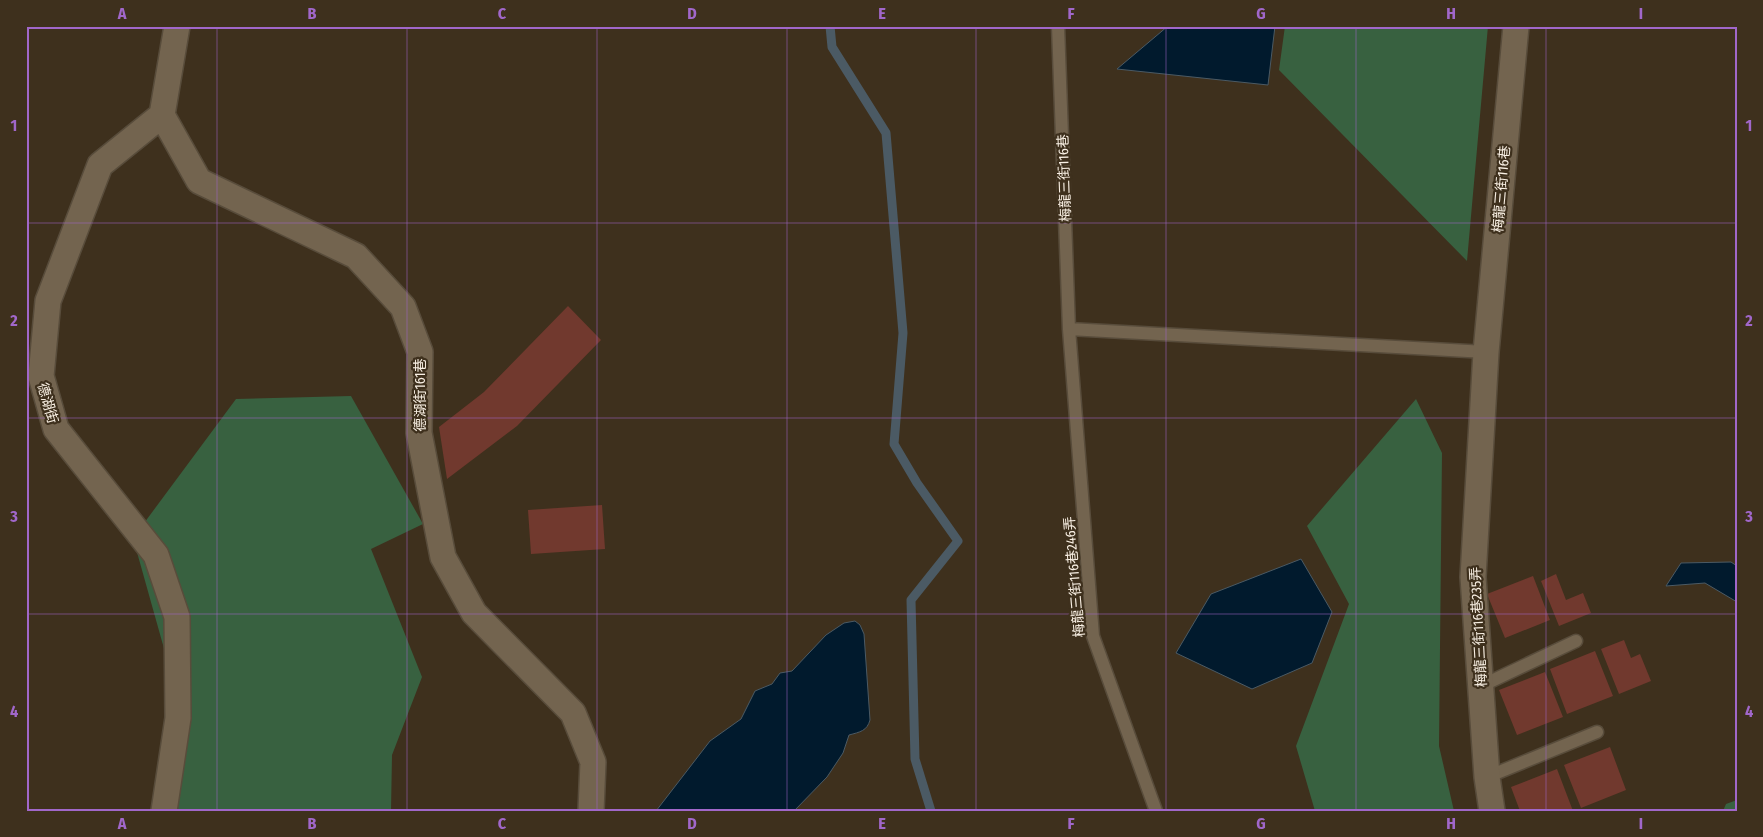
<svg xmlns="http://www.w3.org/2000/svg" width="1763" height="837" font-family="'Fira Sans Condensed','Noto Sans TC',sans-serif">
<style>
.green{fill:#386140}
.water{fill:#011a2d;stroke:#4b5a64}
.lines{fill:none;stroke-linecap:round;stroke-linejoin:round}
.stream{stroke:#4b5a64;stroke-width:9}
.building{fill:#71392e}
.service-casing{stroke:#584c3b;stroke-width:15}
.minor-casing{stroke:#584c3b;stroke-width:28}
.service{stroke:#73644f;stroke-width:12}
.minor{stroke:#73644f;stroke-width:25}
.grid{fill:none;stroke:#a167ca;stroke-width:1;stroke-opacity:0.55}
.labels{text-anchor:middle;stroke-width:4.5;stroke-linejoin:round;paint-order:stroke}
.street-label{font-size:14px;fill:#f9f0e4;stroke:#3e301d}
.neatline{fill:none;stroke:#a167ca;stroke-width:2}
.grid-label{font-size:16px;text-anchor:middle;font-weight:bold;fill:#a167ca}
</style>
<rect width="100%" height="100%" fill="#3e301d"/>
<!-- green -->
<path class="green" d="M1285 26H1488L1467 261 1279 70Z
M351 396 423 524 371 549 422 677 392 755 391 811H158L179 702 133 538 236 399Z
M1416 399 1442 453 1439 746 1454 811H1315L1296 746 1349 604 1307 526Z
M1737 800V811H1723L1726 804Z"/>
<!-- water -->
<path class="water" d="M1168 26H1275L1268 85 1117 69Z
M1301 559 1332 612 1312 663 1252 689 1176 653 1211 594Z
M1731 562 1737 566V602L1705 583 1666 586 1681 563Z
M855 621 860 625 864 634 870 720C867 731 860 732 849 735L843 753 827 777 794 811H656L710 741 741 719 755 691 772 684 780 673 792 671 826 635 844 623Z"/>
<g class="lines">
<!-- stream -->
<path class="stream" d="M830 26 832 47 886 133 903 333 894 444 917 483 958 541 911 600 915 759 931 811"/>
</g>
<!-- building -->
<path class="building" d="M568 306 601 340 517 426 447 479 439 427 484 392Z
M602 505 605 549 531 554 528 510Z
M1556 574 1566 600 1583 593 1591 613 1559 626 1541 581Z
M1533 576 1550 620 1505 638 1487 594Z
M1624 640 1631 658 1640 654 1651 681 1619 694 1601 649Z
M1595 651 1613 696 1567 714 1550 669Z
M1545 672 1563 717 1517 735 1499 690Z
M1610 747 1626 790 1581 808 1564 765Z
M1557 769 1573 811H1520L1511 787Z"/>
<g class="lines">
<!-- service casing -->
<g class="service-casing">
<path id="service" d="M1058 26 1069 329 1093 636 1156 811
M1069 329 1486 352
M1481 686 1576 641
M1487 777 1597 732"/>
</g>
<!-- minor casing -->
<g class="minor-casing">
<path id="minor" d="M162 115 199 181 356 256 403 307 420 352 419 433 443 557 474 613 573 713 593 762 591 811
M164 811 178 718 177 617 156 555 56 429 41 376 48 301 100 165 162 115 177 26
M1492 811 1487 777 1473 577 1486 352 1516 26"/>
</g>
<!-- service -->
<use href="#service" class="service"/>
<!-- minor -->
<use href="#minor" class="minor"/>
</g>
<!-- grid -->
<path class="grid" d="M217 26V811M407 26V811M597 26V811M787 26V811M976 26V811M1166 26V811M1356 26V811M1546 26V811M26 223H1737M26 418H1737M26 614H1737"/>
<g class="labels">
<!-- street labels -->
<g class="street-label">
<text transform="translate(1064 178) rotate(-92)" y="5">梅龍三街116巷</text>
<text transform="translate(1501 189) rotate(-85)" y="5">梅龍三街116巷</text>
<text transform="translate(420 395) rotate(-90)" y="5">德湖街161巷</text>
<text transform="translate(48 403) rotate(74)" y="5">德湖街</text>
<text transform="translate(1074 577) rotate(-95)" y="5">梅龍三街116巷246弄</text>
<text transform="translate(1478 627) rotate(-93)" y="5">梅龍三街116巷235弄</text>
</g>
</g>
<!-- border -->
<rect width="1763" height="837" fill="none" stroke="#3e301d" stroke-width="55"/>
<rect x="28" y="28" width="1708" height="782" class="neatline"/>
<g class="grid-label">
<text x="122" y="19">A</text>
<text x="312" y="19">B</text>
<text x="502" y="19">C</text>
<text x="692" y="19">D</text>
<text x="882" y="19">E</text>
<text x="1071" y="19">F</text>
<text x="1261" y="19">G</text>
<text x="1451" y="19">H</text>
<text x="1641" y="19">I</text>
<text x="14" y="131">1</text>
<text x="1749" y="131">1</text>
<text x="14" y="326">2</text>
<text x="1749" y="326">2</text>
<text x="14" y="522">3</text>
<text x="1749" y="522">3</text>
<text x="14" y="717">4</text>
<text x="1749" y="717">4</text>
<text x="122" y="829">A</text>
<text x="312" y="829">B</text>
<text x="502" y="829">C</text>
<text x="692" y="829">D</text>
<text x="882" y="829">E</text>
<text x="1071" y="829">F</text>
<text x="1261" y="829">G</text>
<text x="1451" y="829">H</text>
<text x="1641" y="829">I</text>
</g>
</svg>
